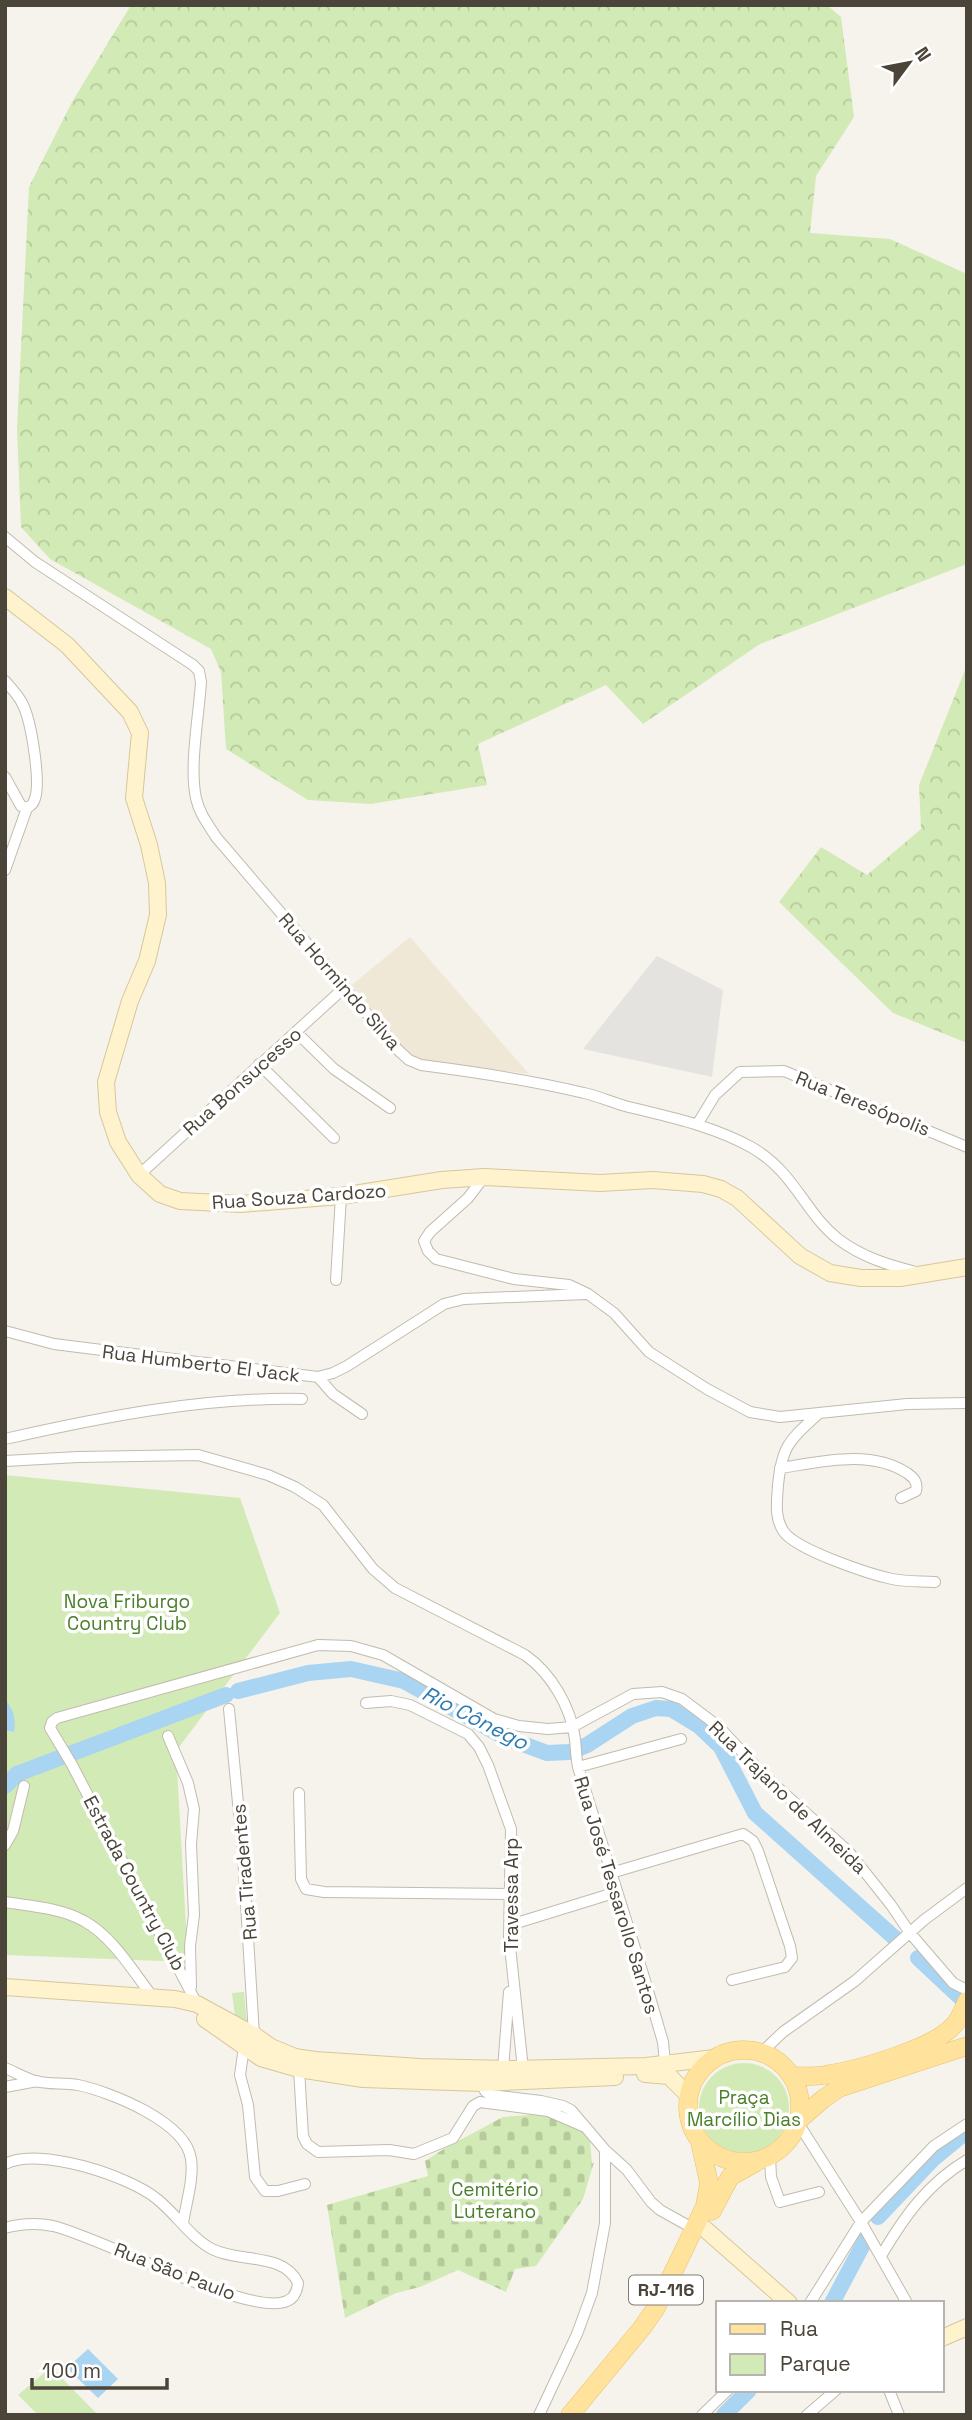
<svg xmlns="http://www.w3.org/2000/svg" width="972" height="2420" font-family="'Space Grotesk',sans-serif">
<style>
.education{fill:#efe8d6}
.forest{fill:url(#forest-crowns)}
.cemetery{fill:url(#cemetery-stones)}
.park{fill:#d2eab5}
.parking{fill:#e5e3e0}
.water{fill:#a9d4f2}
.lines{fill:none;stroke-linecap:round;stroke-linejoin:round}
.river{stroke:#a9d4f2;stroke-width:16}
.street-casing{stroke:#c2bbae;stroke-width:12}
.secondary-casing{stroke:#d6c79b;stroke-width:18}
.primary-casing{stroke:#e6c16a;stroke-width:19}
.street{stroke:#fff;stroke-width:10}
.secondary{stroke:#fff3cd;stroke-width:16}
.primary{stroke:#ffe39c;stroke-width:18}
.labels{text-anchor:middle;stroke-width:7;stroke-linejoin:round;paint-order:stroke}
.shield{fill:#fff;stroke:#817c74;stroke-width:2}
.shield-label{font-size:18px;font-weight:bold;fill:#4b4439}
.street-label{font-size:19px;fill:#4b4439;stroke:#fff}
.park-label{font-size:19px;fill:#4a7f2a;stroke:#fff}
.water-label{font-size:21px;font-style:italic;fill:#2e7ab2;stroke:#fff}
</style>
<defs>
<pattern id="forest-crowns" width="20" height="18" patternUnits="userSpaceOnUse" patternTransform="scale(1.75)"><rect width="20" height="18" fill="#d2eab5"/><path d="M2 6a3 3 0 1 1 6 0M12 15a3 3 0 1 1 6 0" fill="none" stroke="#b6ca9c"/></pattern>
<pattern id="cemetery-stones" width="16" height="16" patternUnits="userSpaceOnUse" patternTransform="scale(1.75)"><rect width="16" height="16" fill="#d2eab5"/><path d="M2 7V4a2 2 0 0 1 4 0v3zM10 15v-3a2 2 0 0 1 4 0v3z" fill="#b6ca9c"/></pattern>
</defs>
<rect width="100%" height="100%" fill="#f6f3ec"/>
<!-- education -->
<path class="education" d="M410 937 529 1074 411 1058 352 985Z"/>
<!-- forest -->
<path class="forest" d="M131 5H827L841 17 854 117 816 176 810 233 890 239 967 274V564L760 644 643 724 606 685 478 744 487 785 371 804 308 800 226 749 221 672 211 649 50 559 21 527 17 428 29 187 72 102Z
M967 665V1043L893 1013 779 902 821 847 867 875 921 829 919 785Z"/>
<!-- cemetery -->
<path class="cemetery" d="M542 2114 576 2124 590 2141 592 2164 594 2162 583 2199 536 2266 515 2269 506 2292 458 2270 420 2287 396 2293 345 2318 327 2205 428 2176 425 2161 447 2147 503 2117Z"/>
<!-- park -->
<path class="park" d="M5 1475 240 1498 280 1613 176 1751 188 1962 5 1955Z
M244 1992 247 2025 235 2016 232 1993Z
M699 2108a45 45 0 1 1 90 0a45 45 0 1 1-90 0Z
M51 2367 98 2415H38L18 2395Z"/>
<!-- parking -->
<path class="parking" d="M657 956 723 990 712 1077 583 1049Z"/>
<!-- water -->
<path class="water" d="M5 1700C14 1709 16 1720 14 1732L5 1730Z
M88 2349 118 2379 98 2398 67 2368Z"/>
<g class="lines">
<!-- river -->
<path class="river" d="M238 1691 308 1673 351 1669 404 1681 504 1737 547 1753 570 1752 587 1745 632 1716 656 1708 671 1709 699 1726 721 1747 755 1813 897 1940
M5 1786 17 1774 226 1695
M918 1958 964 2001
M878 2217 933 2159 967 2131
M832 2303 866 2239
M724 2415 749 2390"/>
<!-- street casing -->
<g class="street-casing">
<path id="street" d="M5 537 35 562 193 665 199 671 201 682C199 715 189 767 196 798 199 813 208 824 216 837L398 1050 409 1060 421 1065C476 1072 530 1080 584 1093 598 1096 611 1102 625 1106 669 1117 711 1125 751 1147 795 1172 804 1212 838 1239 862 1257 888 1265 916 1272
M5 681C11 688 18 695 22 703 31 719 42 785 34 801 32 806 31 805 27 808L21 806 5 777
M5 870 27 808
M296 1032 334 1069 390 1108
M259 1064 334 1138
M698 1123 715 1095 740 1072 784 1071 967 1147
M139 1175 345 987
M484 1177 468 1198 430 1232 424 1241 428 1251 436 1259 514 1279 569 1285 588 1294 614 1313 649 1352 707 1389 750 1412 780 1417 907 1404 967 1403
M336 1280 341 1196
M5 1331 54 1344 318 1377 333 1373 347 1366 444 1304 464 1299 586 1294
M318 1377 333 1394 362 1414
M818 1414C790 1440 782 1445 778 1485 777 1501 774 1518 784 1532 797 1550 869 1574 892 1579 906 1582 921 1581 935 1582
M5 1439C102 1417 203 1397 302 1399
M5 1461 78 1457 198 1455 268 1475 295 1487 323 1505 373 1569 395 1588 525 1655C551 1673 571 1707 575 1739 576 1749 576 1758 578 1767L644 1977 663 2042 665 2063
M780 1468C821 1462 870 1449 907 1473 914 1478 918 1482 916 1491L901 1498
M366 1703 391 1701 410 1705 468 1734 479 1747 488 1765 511 1829 509 1937 523 2069
M229 1709 243 1855 254 2035
M168 1736 188 1783 194 1809 191 1844 194 1915 190 1946 191 1987
M578 1767 681 1739
M299 1793 301 1879 306 1889 324 1892 511 1894
M5 1845 13 1831 24 1786
M611 1873 743 1834 753 1841 758 1851 790 1946 792 1958 785 1967 732 1980
M5 1902C30 1906 62 1908 84 1921 113 1937 132 1970 152 1996
M510 1925 617 1892
M197 2004 71 1763 50 1728 52 1722 57 1718 318 1645 351 1646 383 1655 494 1719 519 1726 548 1729 572 1727 633 1694 662 1692 682 1699 718 1726 765 1776 849 1852 891 1905 910 1933 953 1983 967 1990
M244 2047 240 2075 248 2105 255 2177 265 2191H278L305 2184
M761 2053 783 2032 855 1981 924 1920 967 1888
M5 2068C15 2072 25 2078 35 2081 49 2085 64 2082 78 2085 111 2092 186 2122 191 2159 194 2179 186 2203 183 2223
M299 2069 303 2136 307 2144 318 2152 389 2150 414 2154 453 2138 473 2106 480 2102 548 2111 585 2127
M503 2069 509 1992
M482 2083 485 2091 491 2095 541 2101 563 2106 571 2110 605 2150 627 2170 651 2202 660 2210 694 2229
M5 2087 37 2081
M798 2123 861 2222 907 2303
M770 2157 771 2177 780 2202 819 2192
M5 2164C39 2146 129 2176 157 2199 176 2214 191 2238 212 2249 239 2263 284 2252 298 2283 297 2291 295 2298 287 2301 250 2318 101 2237 53 2226 38 2223 20 2224 5 2228
M881 2256C904 2217 927 2184 967 2160
M810 2303 861 2222 934 2146 967 2124
M889 2390 899 2415
M539 2415 577 2334 592 2293 605 2223V2150
M702 2415 728 2390
M807 2415 836 2390"/>
</g>
<!-- secondary casing -->
<g class="secondary-casing">
<path id="secondary" d="M5 597 67 645 130 712 140 733 134 798 149 845 157 883 158 915 147 961 130 1001 106 1082 108 1112 118 1142 139 1175 160 1194 180 1201 241 1204 341 1196 442 1180 484 1177 600 1183 653 1180 703 1184 721 1189 737 1198 800 1256 830 1273 861 1278H900L967 1267
M5 1987 175 1999 197 2004 254 2035 271 2047 295 2057 315 2060 420 2067 510 2069 646 2066 715 2058
M205 2019 261 2058 299 2069 363 2079 482 2083 615 2077
M645 2074 669 2076 689 2096
M705 2229 789 2303
M942 2338 967 2327"/>
</g>
<!-- primary casing -->
<g class="primary-casing">
<path id="primary" d="M688 2106a56 56 0 1 1 112 0a56 56 0 1 1-112 0Z
M792 2076C803 2076 814 2077 825 2075 857 2070 933 2049 954 2025 960 2019 963 2010 967 2001
M800 2119 823 2099 839 2088 967 2046
M712 2211 730 2177 755 2163
M570 2415 642 2328 656 2308 705 2206 709 2183 700 2142"/>
</g>
<!-- street -->
<use href="#street" class="street"/>
<!-- secondary -->
<use href="#secondary" class="secondary"/>
<!-- primary -->
<use href="#primary" class="primary"/>
</g>
<g class="labels">
<!-- shield labels -->
<rect class="shield" x="629" y="2275.5" width="74" height="29" rx="5"/>
<g class="shield-label">
<text x="666" y="2296">RJ-116</text>
</g>
<!-- street labels -->
<g class="street-label">
<text transform="translate(340 981) rotate(49)" y="7">Rua Hormindo Silva</text>
<text transform="translate(242 1081) rotate(-42)" y="7">Rua Bonsucesso</text>
<text transform="translate(863 1103) rotate(22)" y="7">Rua Teresópolis</text>
<text transform="translate(299 1196) rotate(-4)" y="7">Rua Souza Cardozo</text>
<text transform="translate(201 1363) rotate(7)" y="7">Rua Humberto El Jack</text>
<text transform="translate(788 1797) rotate(44)" y="7">Rua Trajano de Almeida</text>
<text transform="translate(244 1872) rotate(-95)" y="7">Rua Tiradentes</text>
<text transform="translate(135 1883) rotate(62)" y="7">Estrada Country Club</text>
<text transform="translate(511 1895) rotate(-90)" y="7">Travessa Arp</text>
<text transform="translate(617 1895) rotate(73)" y="7">Rua José Tessarollo Santos</text>
<text transform="translate(175 2271) rotate(21)" y="7">Rua São Paulo</text>
</g>
<!-- park labels -->
<g class="park-label">
<text x="127" y="1608">Nova Friburgo<tspan x="127" dy="22">Country Club</tspan></text>
<text x="744" y="2104">Praça<tspan x="744" dy="22">Marcílio Dias</tspan></text>
<text x="495" y="2196">Cemitério<tspan x="495" dy="22">Luterano</tspan></text>
</g>
<!-- water labels -->
<g class="water-label">
<text transform="translate(475 1718) rotate(27)" y="7">Rio Cônego</text>
</g>
</g>
<!-- border -->
<rect width="972" height="2420" fill="none" stroke="#4b4439" stroke-width="14"/>
<!-- legend -->
<rect x="716" y="2301" width="228" height="91" fill="#ffffff" stroke="#b7b4b0" stroke-width="2"/>
<rect x="730" y="2324" width="35" height="10" fill="#ffe39c" stroke="#b7b4b0" stroke-width="2"/>
<text x="780" y="2336" font-size="21" fill="#4b4439">Rua</text>
<rect x="730" y="2354" width="35" height="21" fill="#d2eab5" stroke="#b7b4b0" stroke-width="2"/>
<text x="780" y="2371" font-size="21" fill="#4b4439">Parque</text>
<!-- north arrow -->
<g transform="translate(909 63) rotate(58)" stroke="#ffffff" stroke-width="5" paint-order="stroke">
<path d="M0-5L12 26L0 18L-12 26Z" fill="#4b4439"/>
<text y="-10" font-size="19" font-weight="bold" text-anchor="middle" fill="#4b4439">N</text>
</g>
<!-- scale -->
<path d="M32 2378v10h135v-10" fill="none" stroke="#4b4439" stroke-width="3.5"/>
<text x="42" y="2378" font-size="21" fill="#4b4439" stroke="#ffffff" stroke-width="5" paint-order="stroke">100 m</text>
</svg>
